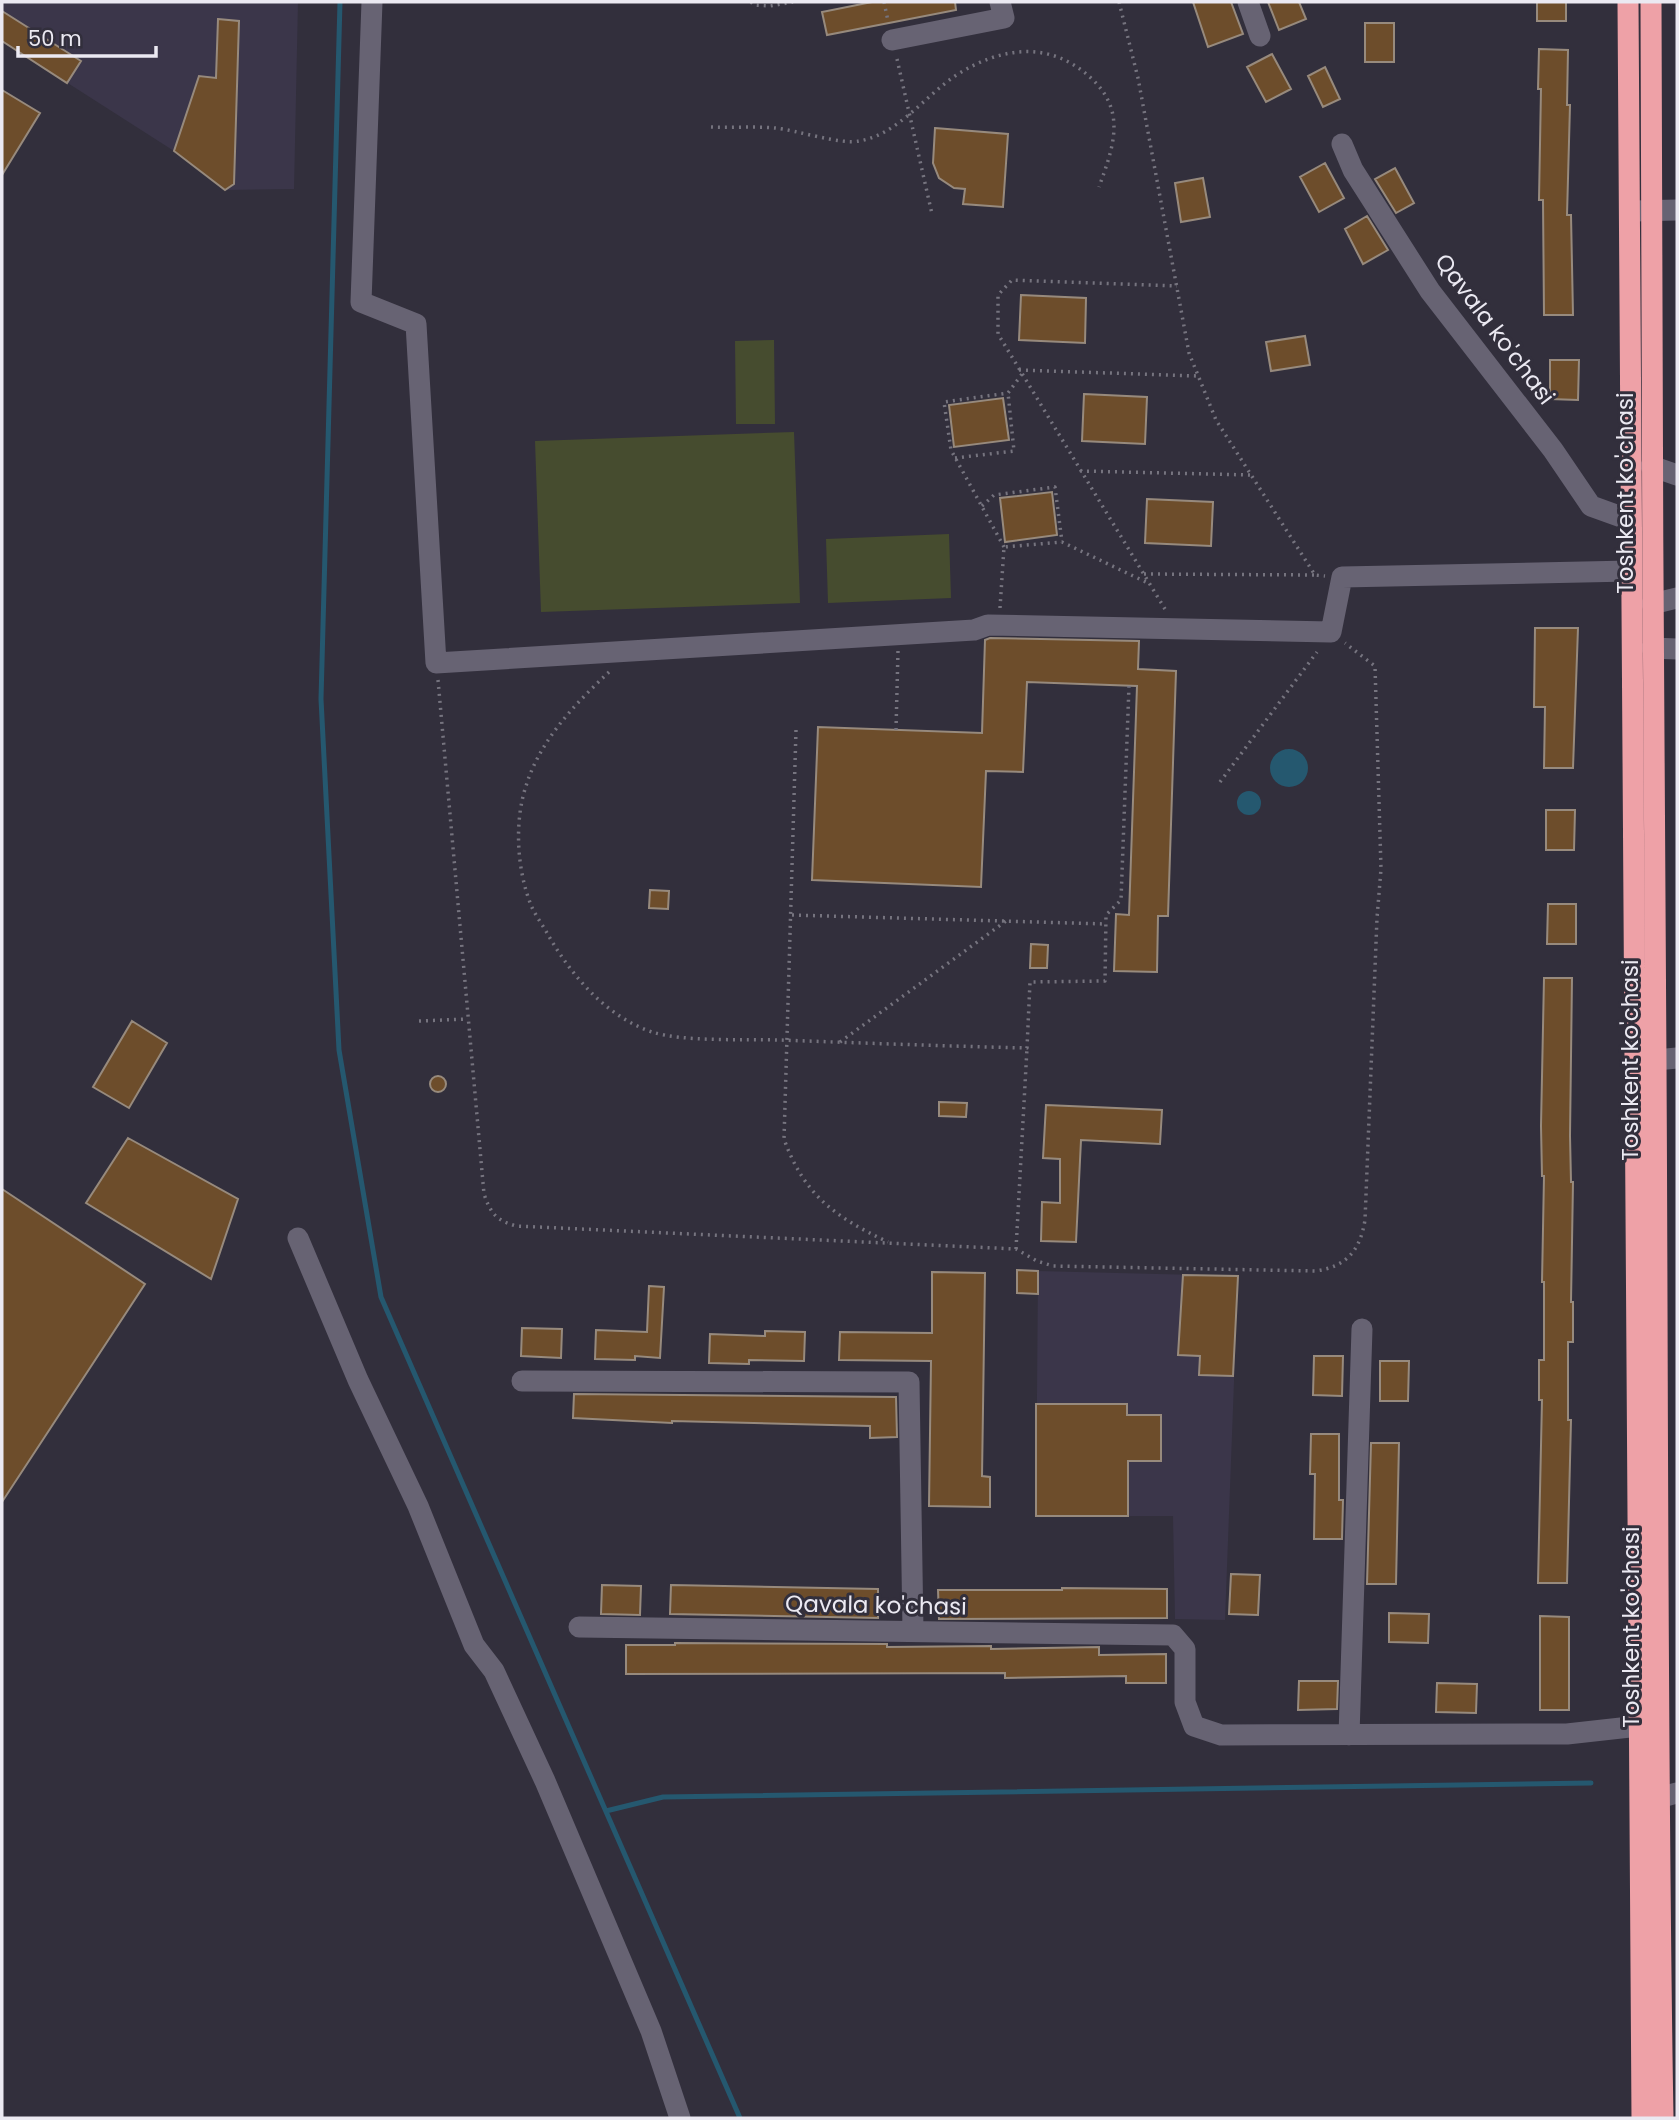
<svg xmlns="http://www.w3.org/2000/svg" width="1679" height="2120" font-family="Poppins,sans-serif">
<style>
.built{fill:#3b364a}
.green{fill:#464c2f}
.water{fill:#25586f}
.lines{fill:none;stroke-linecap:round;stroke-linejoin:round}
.stream{stroke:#25586f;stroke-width:5}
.building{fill:#6d4d2b;stroke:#978a7d;stroke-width:2}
.path{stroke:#76747f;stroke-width:3.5;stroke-dasharray:2 5;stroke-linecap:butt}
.street{stroke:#676373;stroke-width:21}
.highway{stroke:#eea1a7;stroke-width:21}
.labels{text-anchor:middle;stroke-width:6;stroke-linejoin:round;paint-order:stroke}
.street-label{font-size:23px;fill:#ebe9f2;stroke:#322f3c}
</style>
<rect width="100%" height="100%" fill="#322f3c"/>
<!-- built -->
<path class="built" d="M2 2H298L294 189 225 190 174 151 2 41Z
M1038 1271 1238 1276 1225 1620 1175 1619 1173 1516H1036Z"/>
<!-- green -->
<path class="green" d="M774 340 775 424H736L735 341Z
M794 432 800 603 541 612 535 441Z
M949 534 951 598 828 603 826 539Z"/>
<!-- water -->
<path class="water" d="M1270 768a19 19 0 1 1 38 0a19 19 0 1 1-38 0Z
M1237 803a12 12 0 1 1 24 0a12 12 0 1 1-24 0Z"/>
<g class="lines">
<!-- stream -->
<path class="stream" d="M340 2 321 699 339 1050 381 1297 740 2118
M606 1811 663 1797 1591 1783"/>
</g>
<!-- building -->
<path class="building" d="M872 2H955L956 10 827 35 822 12Z
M1193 2H1231L1243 34 1208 47Z
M1268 2H1299L1306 19 1279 30Z
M1537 2H1566V21H1537Z
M2 11 81 61 67 83 2 41Z
M218 19 239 21 234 184 225 190 174 151 199 76 216 78Z
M1365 23H1394V62H1365Z
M1539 49 1568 50 1567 105H1570L1567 215H1571L1573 315H1544L1543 200H1539L1541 89H1538Z
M1272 54 1291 89 1266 102 1247 67Z
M1325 67 1340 99 1323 107 1308 76Z
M2 90 40 113 2 175Z
M935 128 1008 134 1003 207 963 204 965 189 954 188 939 178 933 163Z
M1325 163 1344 198 1319 212 1300 177Z
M1395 168 1414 203 1396 213 1375 179Z
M1203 178 1210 217 1181 222 1175 183Z
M1367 216 1388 250 1363 264 1345 229Z
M1021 295 1086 298 1085 343 1019 340Z
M1305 336 1310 365 1271 371 1266 342Z
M1550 360H1579L1578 400 1550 399Z
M1084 394 1147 397 1145 444 1082 441Z
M1003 398 1009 440 954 447 949 405Z
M1052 492 1057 535 1005 542 1000 498Z
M1147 499 1213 502 1211 546 1145 543Z
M1535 628H1578L1573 768H1544L1545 707H1534Z
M990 638 1139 641 1138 669 1176 671 1168 916H1158L1157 972 1114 971 1116 914 1129 915 1137 686 1027 682 1023 772 986 771 981 887 812 880 818 727 982 733 985 640Z
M1546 810H1575L1574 850H1546Z
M650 890 669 891 668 909 649 908Z
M1548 904H1576V944H1547Z
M1031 944 1048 945 1047 968H1030Z
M1544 978H1572L1570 1136 1571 1182H1573L1571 1302H1573V1342H1568V1420H1571L1567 1583H1538L1542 1400H1539V1360H1544V1282H1542L1544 1176H1542L1541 1126Z
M132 1021 167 1043 129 1108 93 1087Z
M430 1084a8 8 0 1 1 16 0a8 8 0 1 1-16 0Z
M939 1102 967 1103 966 1117 939 1116Z
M1046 1105 1162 1110 1160 1144 1081 1140 1076 1242 1041 1241 1042 1202 1060 1203V1159L1043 1158Z
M128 1138 238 1199 211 1279 86 1203Z
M2 1189 145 1284 2 1502Z
M1017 1270 1038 1271V1294L1017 1293Z
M932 1272 985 1273 982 1476 990 1477V1507L929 1506 931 1361 839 1360 840 1332 932 1333Z
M1183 1275 1238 1276 1233 1376 1199 1375 1200 1356 1178 1355Z
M649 1286 664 1287 660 1358 635 1356V1360L595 1359 596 1330 647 1332Z
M522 1328 562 1329 561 1358 521 1356Z
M765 1331 805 1332 804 1361 749 1360V1364L709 1363 710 1334 765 1336Z
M1314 1356H1343L1342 1396 1313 1395Z
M1380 1361H1409L1408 1401H1380Z
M574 1394 896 1397 897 1437 870 1438V1426L672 1421V1423L573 1418Z
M1036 1404H1127V1415H1161V1461H1128V1516H1036Z
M1311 1434H1339V1500H1343L1342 1539H1314L1315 1474H1310Z
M1371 1443H1399L1396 1584H1367Z
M1231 1574 1260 1575 1258 1615 1229 1614Z
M602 1585 641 1586 640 1615 601 1614Z
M671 1585 878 1589V1618L670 1614Z
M1062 1588 1167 1589V1618L939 1619 938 1590H1062Z
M1389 1613 1429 1614 1428 1643 1389 1642Z
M1540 1616 1569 1617V1710H1540Z
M675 1643 887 1644V1647L991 1646V1649L1099 1647V1655L1166 1654V1683H1126V1676L1005 1678V1673L626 1674V1645H675Z
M1299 1681H1338L1337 1709 1298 1710Z
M1437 1683 1477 1684 1476 1713 1436 1712Z"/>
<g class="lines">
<!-- path -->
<path class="path" d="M751 2 754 5 770 6 793 2
M884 2 888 21
M1119 2 1138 78 1189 353 1216 420 1315 575 1325 576
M897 59 932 214
M711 127C732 128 754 126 775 128 796 130 841 145 859 141 897 135 924 97 955 76 1001 46 1051 40 1092 79 1127 112 1113 148 1099 187
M1019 370 1198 376
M955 458 1014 451 1008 393
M1080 471 1251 475
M982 506 994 495 1055 487 1062 542
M1004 547 951 450 944 402 1008 393 1022 374
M1144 574 1315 575
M1000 608 1004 547 1062 542 1148 583
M1165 609 998 334V295L1012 280 1177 286
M609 672C575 704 540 740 526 786 514 822 517 870 531 905 535 915 542 924 547 933 571 975 605 1016 652 1032 684 1042 744 1039 779 1040 861 1043 944 1046 1027 1048L1030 982 1105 981 1106 915 1121 900 1129 686
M438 680 484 1194C491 1214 496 1220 516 1226L1016 1249 1037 1261 1053 1266 1315 1271C1346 1267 1360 1251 1365 1220L1377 918 1381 869 1375 666 1345 643
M796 730 784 1139C804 1195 835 1217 888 1242
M896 730 898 651
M1220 782 1317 652
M792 915 1106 924
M419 1021 468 1019
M840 1042 1006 921
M1016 1249 1027 1048"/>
<!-- street -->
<path class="street" d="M372 2 361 302 416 324 436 663 974 630 988 625 1331 632 1342 577 1630 571
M1248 2 1260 36
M892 40 1004 18 1000 2
M1342 144 1353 170 1430 291 1553 450 1591 506 1630 520
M1634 211 1677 210
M1651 466 1677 475
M1652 604 1677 598
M1652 648 1677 649
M1656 1060 1677 1058
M298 1238 358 1380 418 1506 474 1645 494 1671 545 1781 651 2031 680 2118
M522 1381 909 1382 913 1631
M579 1627 1173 1635 1185 1649V1702L1194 1726 1221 1735 1567 1734 1639 1726
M1349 1735 1362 1329
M1658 1798 1677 1793"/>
<!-- highway -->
<path class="highway" d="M1628 2 1642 2118
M1651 2C1650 356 1655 711 1656 1065 1658 1416 1657 1767 1663 2118"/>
</g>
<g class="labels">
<!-- street labels -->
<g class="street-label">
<text transform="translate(1495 329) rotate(53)" y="8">Qavala ko'chasi</text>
<text transform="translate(1625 493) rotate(-90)" y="8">Toshkent ko'chasi</text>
<text transform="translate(1630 1060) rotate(-90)" y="8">Toshkent ko'chasi</text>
<text transform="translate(876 1605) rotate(1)" y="8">Qavala ko'chasi</text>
<text transform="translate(1631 1627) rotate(-90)" y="8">Toshkent ko'chasi</text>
</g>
</g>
<!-- border -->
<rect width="1679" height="2120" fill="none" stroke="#ebe9f2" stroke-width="7"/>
<!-- scale -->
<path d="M18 46v10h138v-10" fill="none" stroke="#ebe9f2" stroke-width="3.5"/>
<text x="28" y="46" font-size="21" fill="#ebe9f2" stroke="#322f3c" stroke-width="5" paint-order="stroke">50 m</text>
</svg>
